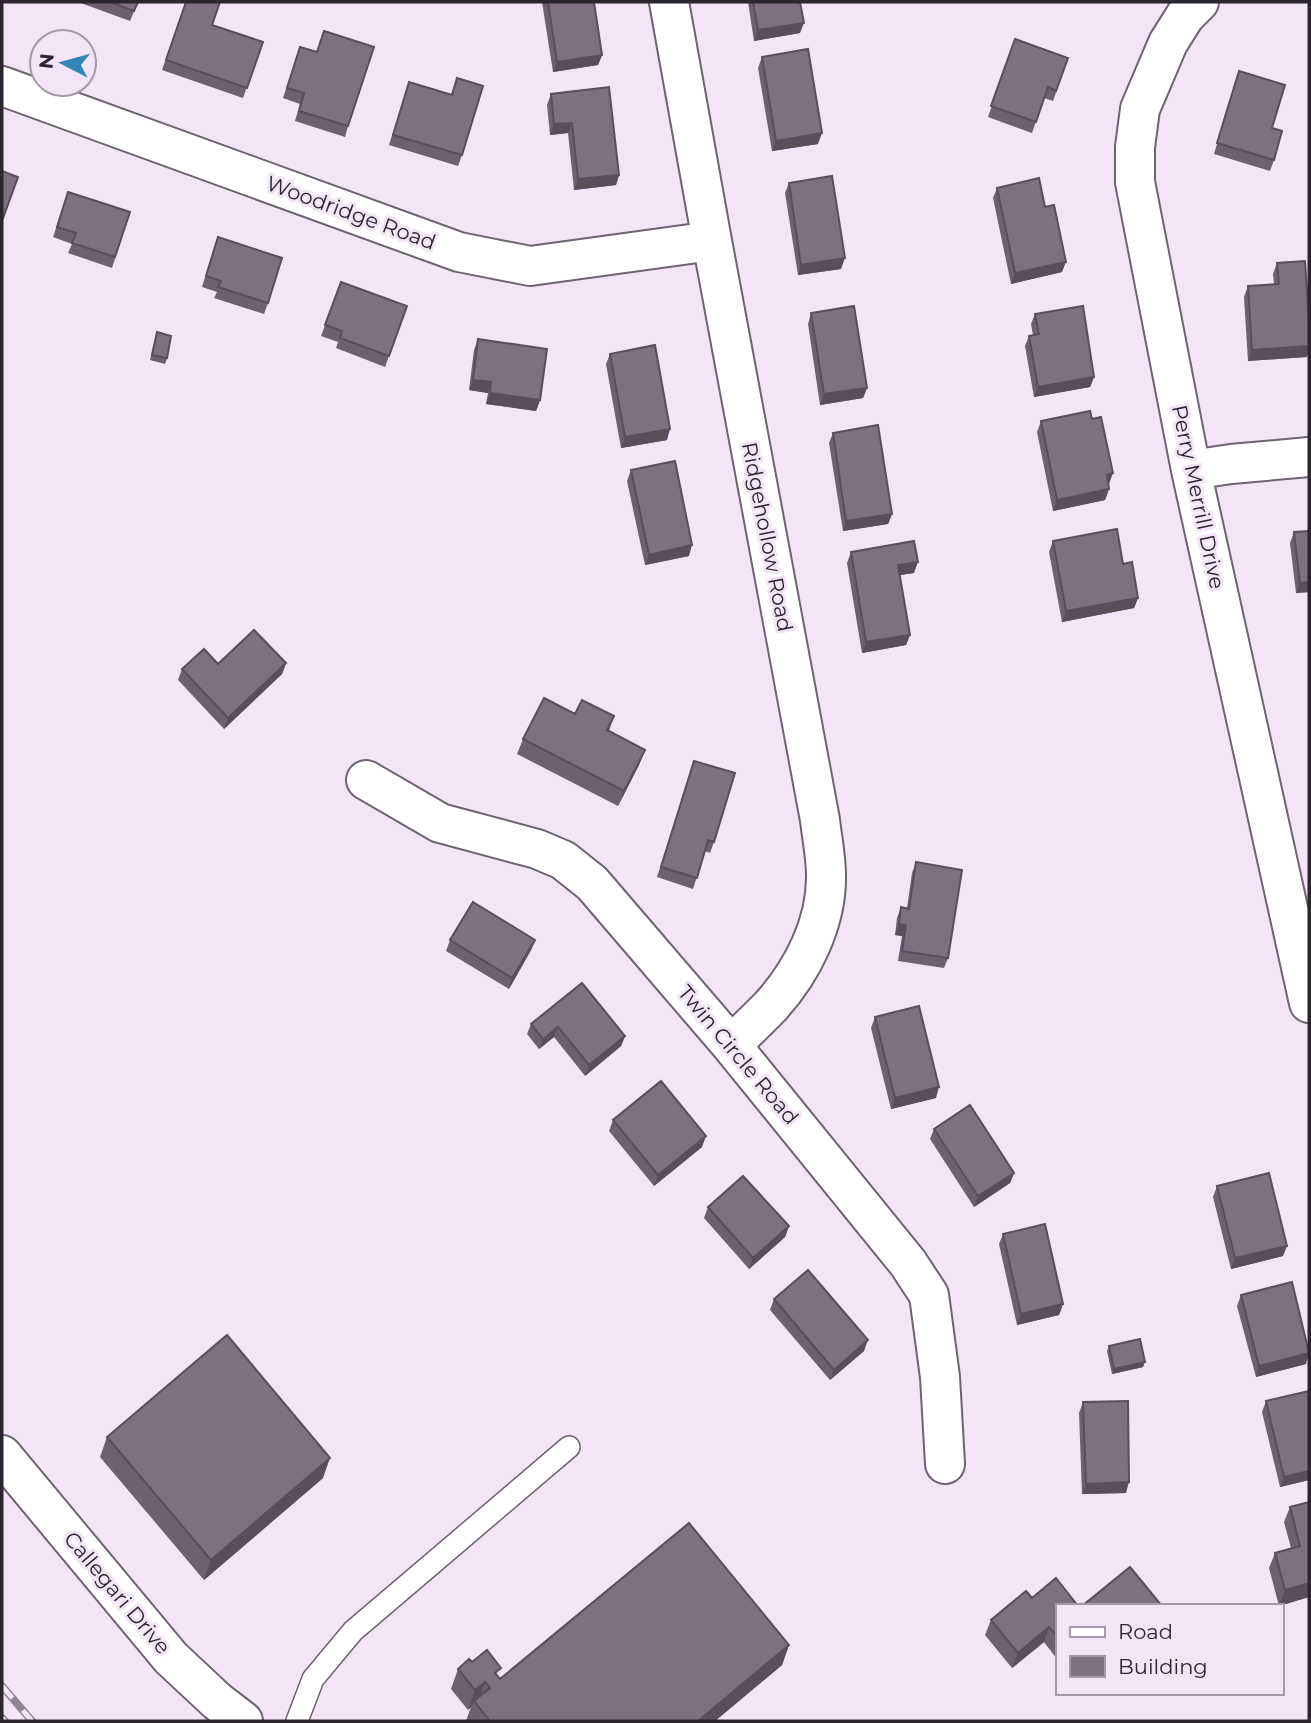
<svg xmlns="http://www.w3.org/2000/svg" width="1311" height="1723" font-family="Montserrat,sans-serif">
<style>
.lines{fill:none;stroke-linecap:round;stroke-linejoin:round}
.lane-casing{stroke:#6f6273;stroke-width:24}
.street-casing{stroke:#6f6273;stroke-width:42}
.lane{stroke:#fff;stroke-width:21}
.street{stroke:#fff;stroke-width:38}
.rail-casing{stroke:#8f8492;stroke-width:8}
.rail{stroke:#f3e4f8;stroke-width:5;stroke-dasharray:16;stroke-linecap:butt}
.wall{fill:#6d606f}
.shaded-wall{fill:#594e5a}
.building{fill:#7f7081;stroke:#594e5a;stroke-width:2}
.labels{text-anchor:middle;stroke-width:6;stroke-linejoin:round;paint-order:stroke}
.street-label{font-size:21px;fill:#2b252d;stroke:#f3e4f8}
</style>
<rect width="100%" height="100%" fill="#f3e4f8"/>
<g class="lines">
<!-- lane casing -->
<g class="lane-casing">
<path id="lane" d="M297 1721 313 1679 353 1631 569 1447"/>
</g>
<!-- street casing -->
<g class="street-casing">
<path id="street" d="M669 2 712 241 820 820C822 838 826 857 826 875 827 923 802 972 770 1007 757 1020 744 1033 731 1045
M1199 2 1185 16 1168 43 1140 109 1135 147V182L1191 470 1309 1003
M2 86 459 252 530 266 712 241
M1191 470 1231 464 1309 457
M366 780 440 823 537 849 563 860 592 883 731 1045 908 1263 929 1295 940 1377 945 1464
M2 1455 171 1658 217 1701 243 1721"/>
</g>
<!-- lane -->
<use href="#lane" class="lane"/>
<!-- street -->
<use href="#street" class="street"/>
<!-- rail casing -->
<g class="rail-casing">
<path id="rail" d="M2 1686 32 1721
M2 1718 5 1721"/>
</g>
<!-- rail -->
<use href="#rail" class="rail"/>
</g>
<!-- wall -->
<path class="wall" d="M78 2H138L130 21Z
M186 2 212 25 263 42 243 98 162 70Z
M542 2H594L602 55 598 65 553 72Z
M748 2H800V33L754 41Z
M1015 39 1068 58 1053 101 1044 98 1032 133 988 117Z
M762 57 818 144 772 151 758 68Z
M296 58 348 126 345 137 295 121 300 104 283 98Z
M1239 71 1272 128 1274 160 1270 171 1214 154Z
M457 78 462 155 458 166 389 145 409 82 451 95Z
M551 94 619 175 616 185 574 190 568 133 550 135 547 105Z
M789 183 841 269 798 275 785 193Z
M997 188 1045 207 1062 272 1011 284 993 198Z
M68 192 130 212 112 268 68 253 72 244 53 237Z
M214 248 268 303 264 314 214 298 217 292 202 287Z
M1277 263 1307 357 1248 361 1244 297 1248 286 1274 284 1273 274Z
M341 282 407 306 385 367 336 348 338 342 321 336Z
M811 313 867 388 863 398 820 405 808 324Z
M1035 314 1094 377 1090 387 1034 397 1025 346 1029 336 1033 335 1031 324Z
M157 332 167 358 165 364 150 360Z
M478 339 540 400 536 411 486 404 488 393 469 390 474 350Z
M610 354 667 440 621 448 606 364Z
M1092 419 1109 484H1108L1109 489 1105 500 1053 511 1037 432 1041 421Z
M833 433 892 514 888 524 843 531 829 443Z
M631 470 689 556 645 565 627 481Z
M1309 531V592L1296 593 1290 543 1294 532Z
M1053 541 1123 564 1138 598 1134 608 1062 622 1049 552Z
M851 552 914 573 900 575 910 635 906 645 862 653 847 563Z
M286 663 282 674 224 729 178 680 182 669 218 664Z
M575 714 614 716 609 731 645 750 639 765 618 806 517 754 523 739Z
M694 761 714 842 710 853 705 851 693 889 657 877Z
M916 862 948 958 944 968 898 961 902 936 895 935 897 918 901 907 907 908 912 873Z
M450 940H535L531 950 509 989 446 951Z
M875 1017 936 1098 891 1109 871 1028Z
M531 1024 625 1036 621 1046 585 1076 554 1037 539 1049 527 1034Z
M613 1120 702 1147 654 1186 609 1131Z
M934 1129 1014 1173 1010 1183 974 1207 930 1139Z
M1217 1186 1283 1256 1231 1269 1213 1197Z
M708 1207 789 1226 785 1237 749 1269 704 1218Z
M1003 1234 1063 1304 1059 1315 1017 1325 999 1244Z
M1241 1295 1306 1364 1256 1377 1237 1306Z
M774 1299 864 1351 830 1380 770 1310Z
M1109 1346 1143 1367 1112 1374 1107 1351Z
M1266 1401 1309 1480 1280 1487 1262 1412Z
M1083 1402 1126 1493 1082 1494 1079 1413Z
M107 1437 323 1478 204 1580 100 1457Z
M1309 1502V1597L1279 1606 1269 1568 1275 1553 1291 1548 1284 1522 1290 1507Z
M1032 1598 1057 1606V1659L1044 1642 1012 1668 985 1635 991 1620Z
M789 1645 782 1665 715 1721H466L471 1707 468 1710 451 1689 458 1669 472 1662 498 1677 500 1679Z"/>
<!-- shaded-wall -->
<path class="shaded-wall" d="M804 23 800 33 754 41 758 30Z
M602 55 598 65 553 72 557 62Z
M572 123 568 133 550 135 554 124Z
M822 133 818 144 772 151 776 141Z
M619 175 616 185 574 190 578 179Z
M845 258 841 269 798 275 801 265Z
M1066 262 1062 272 1011 284 1015 273Z
M1309 346V351L1307 357 1248 361 1252 350Z
M1094 377 1090 387 1034 397 1038 387Z
M473 380 491 382 488 393 469 390Z
M867 388 863 398 820 405 824 394Z
M490 393 540 400 536 411 486 404Z
M670 429 667 440 621 448 625 437Z
M1113 473 1109 484 1103 486 1107 475Z
M1109 489 1105 500 1053 511 1057 500Z
M892 514 888 524 843 531 846 521Z
M692 545 689 556 645 565 649 555Z
M918 562 914 573 894 576 898 565Z
M1309 582V592L1296 593 1300 583Z
M1138 598 1134 608 1062 622 1066 611Z
M910 635 906 645 862 653 866 642Z
M286 663 282 674 224 729 228 718Z
M645 750 639 765 618 806 624 791Z
M899 924 906 925 902 936 895 935Z
M535 940 531 950 509 989 512 978Z
M558 1027 554 1037 539 1049 543 1039Z
M625 1036 621 1046 585 1076 589 1065Z
M939 1087 936 1098 891 1109 895 1098Z
M706 1136 702 1147 654 1186 658 1175Z
M1014 1173 1010 1183 974 1207 978 1196Z
M789 1226 785 1237 749 1269 753 1258Z
M1287 1246 1283 1256 1231 1269 1235 1258Z
M1063 1304 1059 1315 1017 1325 1021 1314Z
M868 1340 864 1351 830 1380 834 1370Z
M1309 1353 1306 1364 1256 1377 1259 1366Z
M1145 1362 1143 1367 1112 1374 1114 1369Z
M330 1458 323 1478 204 1580 211 1560Z
M1309 1471V1480L1280 1487 1284 1477Z
M1129 1482 1126 1493 1082 1494 1086 1484Z
M1309 1583V1597L1279 1606 1285 1590Z
M1049 1627 1044 1642 1012 1668 1018 1653Z
M789 1645 782 1665 715 1721H698Z
M485 1682 478 1702 474 1701 471 1707 468 1710 475 1690Z"/>
<!-- building -->
<path class="building" d="M110 2H138L134 11Z
M186 2H220L212 25 263 42 247 88 166 60Z
M548 2H594L602 55 557 62Z
M753 2H800L804 23 758 30Z
M324 31 374 47 348 126 299 111 304 93 287 88 300 47 317 52Z
M1015 39 1068 58 1056 91 1048 87 1036 122 991 106Z
M808 49 822 133 776 141 762 57Z
M1239 71 1285 85 1272 128 1282 131 1274 160 1217 143Z
M457 78 483 86 462 155 393 135 409 82 452 95Z
M609 87 619 175 578 179 572 123 554 124 551 94Z
M2 171 18 177 2 221Z
M832 176 845 258 801 265 789 183Z
M1039 178 1045 207 1054 205 1066 262 1015 273 997 188Z
M68 192 130 212 115 257 72 243 76 233 57 227Z
M218 237 282 258 268 303 218 287 221 281 206 276Z
M1305 261 1309 321V346L1252 350 1248 286 1279 284 1277 263Z
M341 282 407 306 389 356 340 338 342 331 325 325Z
M854 306 867 388 824 394 811 313Z
M1083 306 1094 377 1038 387 1029 336 1039 334 1035 314Z
M157 332 171 336 167 358 152 355Z
M478 339 547 349 540 400 490 393 491 382 473 380Z
M655 345 670 429 625 437 610 354Z
M1090 411 1092 419 1101 417 1113 473 1107 475 1109 489 1057 500 1041 421Z
M878 425 892 514 846 521 833 433Z
M675 461 692 545 649 555 631 470Z
M1117 529 1123 564 1132 562 1138 598 1066 611 1053 541Z
M1309 531V582L1300 583 1294 532Z
M914 541 918 562 898 565 910 635 866 642 851 552Z
M254 630 286 663 228 718 182 669 204 649 218 664Z
M544 698 575 714 582 700 614 716 607 730 645 750 624 791 523 739Z
M694 761 735 773 714 842 708 840 697 878 661 867Z
M916 862 962 870 948 958 902 951 906 925 899 924 901 907 909 909Z
M473 902 535 940 512 978 450 940Z
M582 983 625 1036 589 1065 558 1027 543 1039 531 1024Z
M919 1006 939 1087 895 1098 875 1017Z
M661 1081 706 1136 658 1175 613 1120Z
M970 1105 1014 1173 978 1196 934 1129Z
M1269 1173 1287 1246 1235 1258 1217 1186Z
M743 1176 789 1226 753 1258 708 1207Z
M1045 1224 1063 1304 1021 1314 1003 1234Z
M808 1270 868 1340 834 1370 774 1299Z
M1292 1282 1309 1353 1259 1366 1241 1295Z
M227 1335 330 1458 211 1560 107 1437Z
M1140 1339 1145 1362 1114 1369 1109 1346Z
M1309 1391V1471L1284 1477 1266 1401Z
M1128 1401 1129 1482 1086 1484 1083 1402Z
M1309 1502V1583L1285 1590 1275 1553 1300 1546 1290 1507Z
M689 1523 789 1645 698 1721H490L474 1701 490 1688 485 1682 475 1690 458 1669 469 1659 472 1662 487 1650 501 1668 495 1673 500 1679Z
M1130 1567 1162 1606H1082Z
M1056 1578 1078 1606H1057V1636L1049 1627 1018 1653 991 1620 1026 1591 1032 1598Z"/>
<g class="labels">
<!-- street labels -->
<g class="street-label">
<text transform="translate(351 213) rotate(20)" y="7">Woodridge Road</text>
<text transform="translate(1198 497) rotate(78)" y="7">Perry Merrill Drive</text>
<text transform="translate(767 537) rotate(79)" y="7">Ridgehollow Road</text>
<text transform="translate(738 1055) rotate(50)" y="7">Twin Circle Road</text>
<text transform="translate(117 1593) rotate(50)" y="7">Callegari Drive</text>
</g>
</g>
<!-- border -->
<rect width="1311" height="1723" fill="none" stroke="#2b252d" stroke-width="7"/>
<!-- legend -->
<rect x="1056" y="1604" width="228" height="91" fill="#f3e4f8" stroke="#a398a7" stroke-width="2"/>
<rect x="1070" y="1627" width="35" height="10" fill="#ffffff" stroke="#a398a7" stroke-width="2"/>
<text x="1118" y="1639" font-size="21" fill="#2b252d">Road</text>
<rect x="1070" y="1656" width="35" height="21" fill="#7f7081" stroke="#a398a7" stroke-width="2"/>
<text x="1118" y="1674" font-size="21" fill="#2b252d">Building</text>
<!-- north arrow -->
<g transform="translate(63 63) rotate(276)"><circle r="33" fill="#f3e4f8" stroke="#a398a7" stroke-width="2"/>
<path d="M0-5L12 26L0 18L-12 26Z" fill="#3586b7"/>
<text y="-10" font-size="19" font-weight="bold" text-anchor="middle" fill="#2b252d">N</text>
</g>
</svg>
